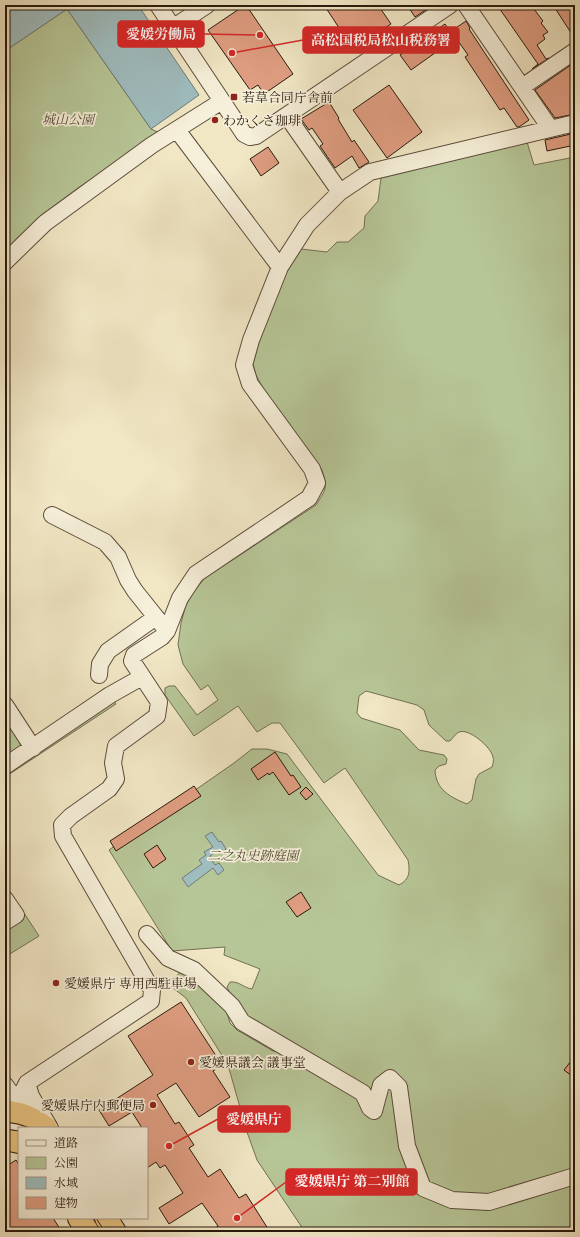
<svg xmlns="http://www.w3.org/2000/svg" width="580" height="1237" font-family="'IM FELL Double Pica','Noto Serif JP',serif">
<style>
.green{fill:#b7c697;stroke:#707052;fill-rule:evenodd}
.water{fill:#9fbdbf;stroke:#707b77}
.building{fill:#e09e82;stroke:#29190c}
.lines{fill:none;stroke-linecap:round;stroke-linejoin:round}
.minor-casing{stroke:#5b4c3a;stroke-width:18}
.highway-casing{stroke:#29190c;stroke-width:24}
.minor{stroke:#f6efd9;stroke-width:16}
.highway{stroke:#e8c482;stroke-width:22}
.tram{stroke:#29190c;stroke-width:1}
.poi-dot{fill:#8f2418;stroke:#f6efd9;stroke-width:1.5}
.labels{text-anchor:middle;stroke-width:3.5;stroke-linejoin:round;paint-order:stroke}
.poi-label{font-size:13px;fill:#29190c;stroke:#f6efd9;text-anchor:start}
.park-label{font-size:13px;font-style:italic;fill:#544d36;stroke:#f6efd9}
.leader{fill:none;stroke:#d62828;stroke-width:1.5}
.callout-dot{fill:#d62828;stroke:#f6efd9;stroke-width:1.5}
.callout{fill:#d62828;stroke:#d62828;stroke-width:1.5}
.callout-label{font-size:14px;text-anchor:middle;font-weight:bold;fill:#fff}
</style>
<rect width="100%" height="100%" fill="#f1e7c5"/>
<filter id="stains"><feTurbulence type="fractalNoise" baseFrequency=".005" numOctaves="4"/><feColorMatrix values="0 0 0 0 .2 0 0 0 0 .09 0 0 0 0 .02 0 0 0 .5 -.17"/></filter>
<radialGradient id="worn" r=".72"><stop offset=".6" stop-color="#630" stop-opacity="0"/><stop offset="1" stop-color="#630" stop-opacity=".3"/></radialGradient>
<!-- green -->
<path class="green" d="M67 9 151 129 160 133 78 188 40 216 5 253V51Z
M527 142 534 165 575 157V1232H305L257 1160 247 1132 228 1065 186 998 173 988 172 981C178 972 188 967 198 966L215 978 219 986 230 1023 237 1030 273 1051H277L246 1018 235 1004 227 987 230 982C239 981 244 988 252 989L260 969 224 955 225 947 172 951 109 850 234 763 252 749H267L287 754 378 875 399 885C410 879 410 872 408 860L345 768 324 783 280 723H272L257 732 238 706 194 736 165 695V688L169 686H175L197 715 218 700 208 685 201 690 183 664 178 645 181 623 186 605 195 590 205 578 316 505C326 489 328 488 322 470L264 390 256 375 253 364 259 342 282 280 301 249 327 252 337 242H348L364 228 365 216 378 201 381 178ZM366 691 417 705 424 710 429 725 446 741H450C453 738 455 734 459 732 469 728 491 747 493 757 494 760 493 764 492 767L479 774 476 779 472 800 467 804C450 797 436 790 435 770L439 766 446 764 447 759 444 755 419 750 400 730 361 718 357 713 359 696Z
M105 688 116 704 5 777V693L35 739Z
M5 884 39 936 5 957Z"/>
<!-- water -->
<path class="water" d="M5 5H138L199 95 151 129 67 9 5 51Z
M212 832 219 842 221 841 226 849 219 854 217 851 210 856 212 859H211L215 865 219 863 224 870 218 875 213 868 188 887 182 878 202 864 199 860 206 855 204 852 213 847 205 836Z"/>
<!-- building -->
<path class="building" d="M245 5H246L293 74 264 94 258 85 250 90 208 30Z
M324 5H378L391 24 353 49Z
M407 5H433L415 17Z
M497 5H531L543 21 541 23 548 32 543 35 545 39 537 45 546 59 549 58 532 69 538 64Z
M553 5H575V39Z
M466 21 470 28 469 29 529 120 519 127H517L504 108 500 110 465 57 468 55 456 38 411 70 400 55 445 24 450 32Z
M575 62V114L555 118 535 90Z
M389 85 422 132 387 158 353 110Z
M329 102 339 118 338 119 352 142 354 140 369 162 359 168 352 156 335 168 320 146 323 144 312 128 309 130 301 119Z
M575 133V145L547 151 545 140Z
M268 147 279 163 261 176 250 159Z
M275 752 291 776 293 775 301 787 289 795 273 772 269 775 268 773 258 780 251 769Z
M194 786 201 796 116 851 110 841Z
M306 787 313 794 306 800 300 793Z
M157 845 166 859 153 868 144 854Z
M301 892 311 908 297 917 286 902Z
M181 1002 222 1065 213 1071 230 1097 199 1117 176 1083 157 1095 175 1124 179 1122 194 1145 189 1148 208 1177 220 1169 239 1198 246 1194 270 1232H210L218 1226 202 1203 169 1224 159 1208 183 1193 165 1165 160 1168 156 1162 147 1168V1128H142L132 1112 109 1126 99 1110 153 1075 128 1036Z
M575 1056V1078L564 1070Z
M16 1160 19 1165V1218H53L62 1232H5V1167Z"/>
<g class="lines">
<!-- minor casing -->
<g class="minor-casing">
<path id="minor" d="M158 5 244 134 250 137 256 136 450 5
M466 5 550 128
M174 27 207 5
M522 87 575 51
M287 116 340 192
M177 130 280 267
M5 262 45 223 152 145 222 101
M52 515 105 542 118 557 128 580 135 591 167 631
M99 675 100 664 108 651 156 617
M5 705 33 748
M5 766 110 695 142 677
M5 899 16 915 5 922
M147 934 168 958 194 970 232 1006 242 1022 363 1093 370 1108 374 1111 381 1085 390 1078 399 1087 407 1146 423 1188 452 1200 489 1202 575 1176
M27 1083 31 1096 50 1128
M5 1085 10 1092 20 1097
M24 1128C17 1108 17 1102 27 1083L151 1001 152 990 63 836 62 825 71 816 109 789 116 779 113 763 116 746 157 716 159 702 132 661 134 655 162 637 167 631 180 598 196 574 309 498 317 483 312 469 250 384 244 365 251 340 280 267 307 225 340 192 370 172 575 123
M5 1130 14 1121 19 1114"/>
</g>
<!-- highway casing -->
<g class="highway-casing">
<path id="highway" d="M5 1112C21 1112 34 1119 46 1128
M5 1139 19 1142
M79 1218 88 1232
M106 1218 115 1232"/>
</g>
<!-- minor -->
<use href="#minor" class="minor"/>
<!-- highway -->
<use href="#highway" class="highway"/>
<!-- tram -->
<path class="tram" d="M5 1122 18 1124 30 1128
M5 1129 19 1131
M96 1218 105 1232"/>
</g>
<!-- markers -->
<g class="poi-dot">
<rect x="230" y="93" width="8" height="8" rx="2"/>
<circle cx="215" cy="120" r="4"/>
<circle cx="56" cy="983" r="4"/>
<circle cx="191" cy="1062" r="4"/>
<circle cx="153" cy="1105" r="4"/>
</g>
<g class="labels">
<!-- poi labels -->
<g class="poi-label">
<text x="242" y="102">若草合同庁舎前</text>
<text x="223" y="125">わかくさ珈琲</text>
<text x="64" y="988">愛媛県庁 専用西駐車場</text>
<text x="199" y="1067">愛媛県議会 議事堂</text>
<text x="145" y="1110" text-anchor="end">愛媛県庁内郵便局</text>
</g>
<!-- park labels -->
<g class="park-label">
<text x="68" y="124">城山公園</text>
<text x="253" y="860">二之丸史跡庭園</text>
</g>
</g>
<!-- callouts -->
<path class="leader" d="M260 35L204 34M232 53L303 40M169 1146L218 1119M237 1218L286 1182"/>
<g class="callout-dot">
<circle cx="260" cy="35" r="4"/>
<circle cx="232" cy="53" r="4"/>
<circle cx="169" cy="1146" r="4"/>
<circle cx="237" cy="1218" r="4"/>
</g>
<g class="callout">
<rect x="118" y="21" width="86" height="26" rx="4"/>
<rect x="303" y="27" width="156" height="26" rx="4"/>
<rect x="218" y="1106" width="72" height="26" rx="4"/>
<rect x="286" y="1169" width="131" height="26" rx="4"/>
</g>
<g class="callout-label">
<text x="161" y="39">愛媛労働局</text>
<text x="381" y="45">高松国税局松山税務署</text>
<text x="254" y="1124">愛媛県庁</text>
<text x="352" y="1186">愛媛県庁 第二別館</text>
</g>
<!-- margin -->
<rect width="580" height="1237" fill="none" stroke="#f1e7c5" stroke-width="20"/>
<rect x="6" y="6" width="568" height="1225" fill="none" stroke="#29190c" stroke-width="2"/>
<rect x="10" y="10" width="560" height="1217" fill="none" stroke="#29190c"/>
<!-- legend -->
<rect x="18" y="1127" width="130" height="92" fill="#f6efd9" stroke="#a49987"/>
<rect x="26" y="1140" width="20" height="6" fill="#f6efd9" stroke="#a49987"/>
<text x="54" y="1147" font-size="12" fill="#29190c">道路</text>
<rect x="26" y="1157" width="20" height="12" fill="#b7c697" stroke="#a49987"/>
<text x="54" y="1167" font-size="12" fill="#29190c">公園</text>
<rect x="26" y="1177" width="20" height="12" fill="#9fbdbf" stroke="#a49987"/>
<text x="54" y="1187" font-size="12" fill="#29190c">水域</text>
<rect x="26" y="1197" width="20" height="12" fill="#e09e82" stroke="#a49987"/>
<text x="54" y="1207" font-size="12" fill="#29190c">建物</text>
<rect width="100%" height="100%" filter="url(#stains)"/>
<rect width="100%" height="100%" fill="url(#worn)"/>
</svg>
